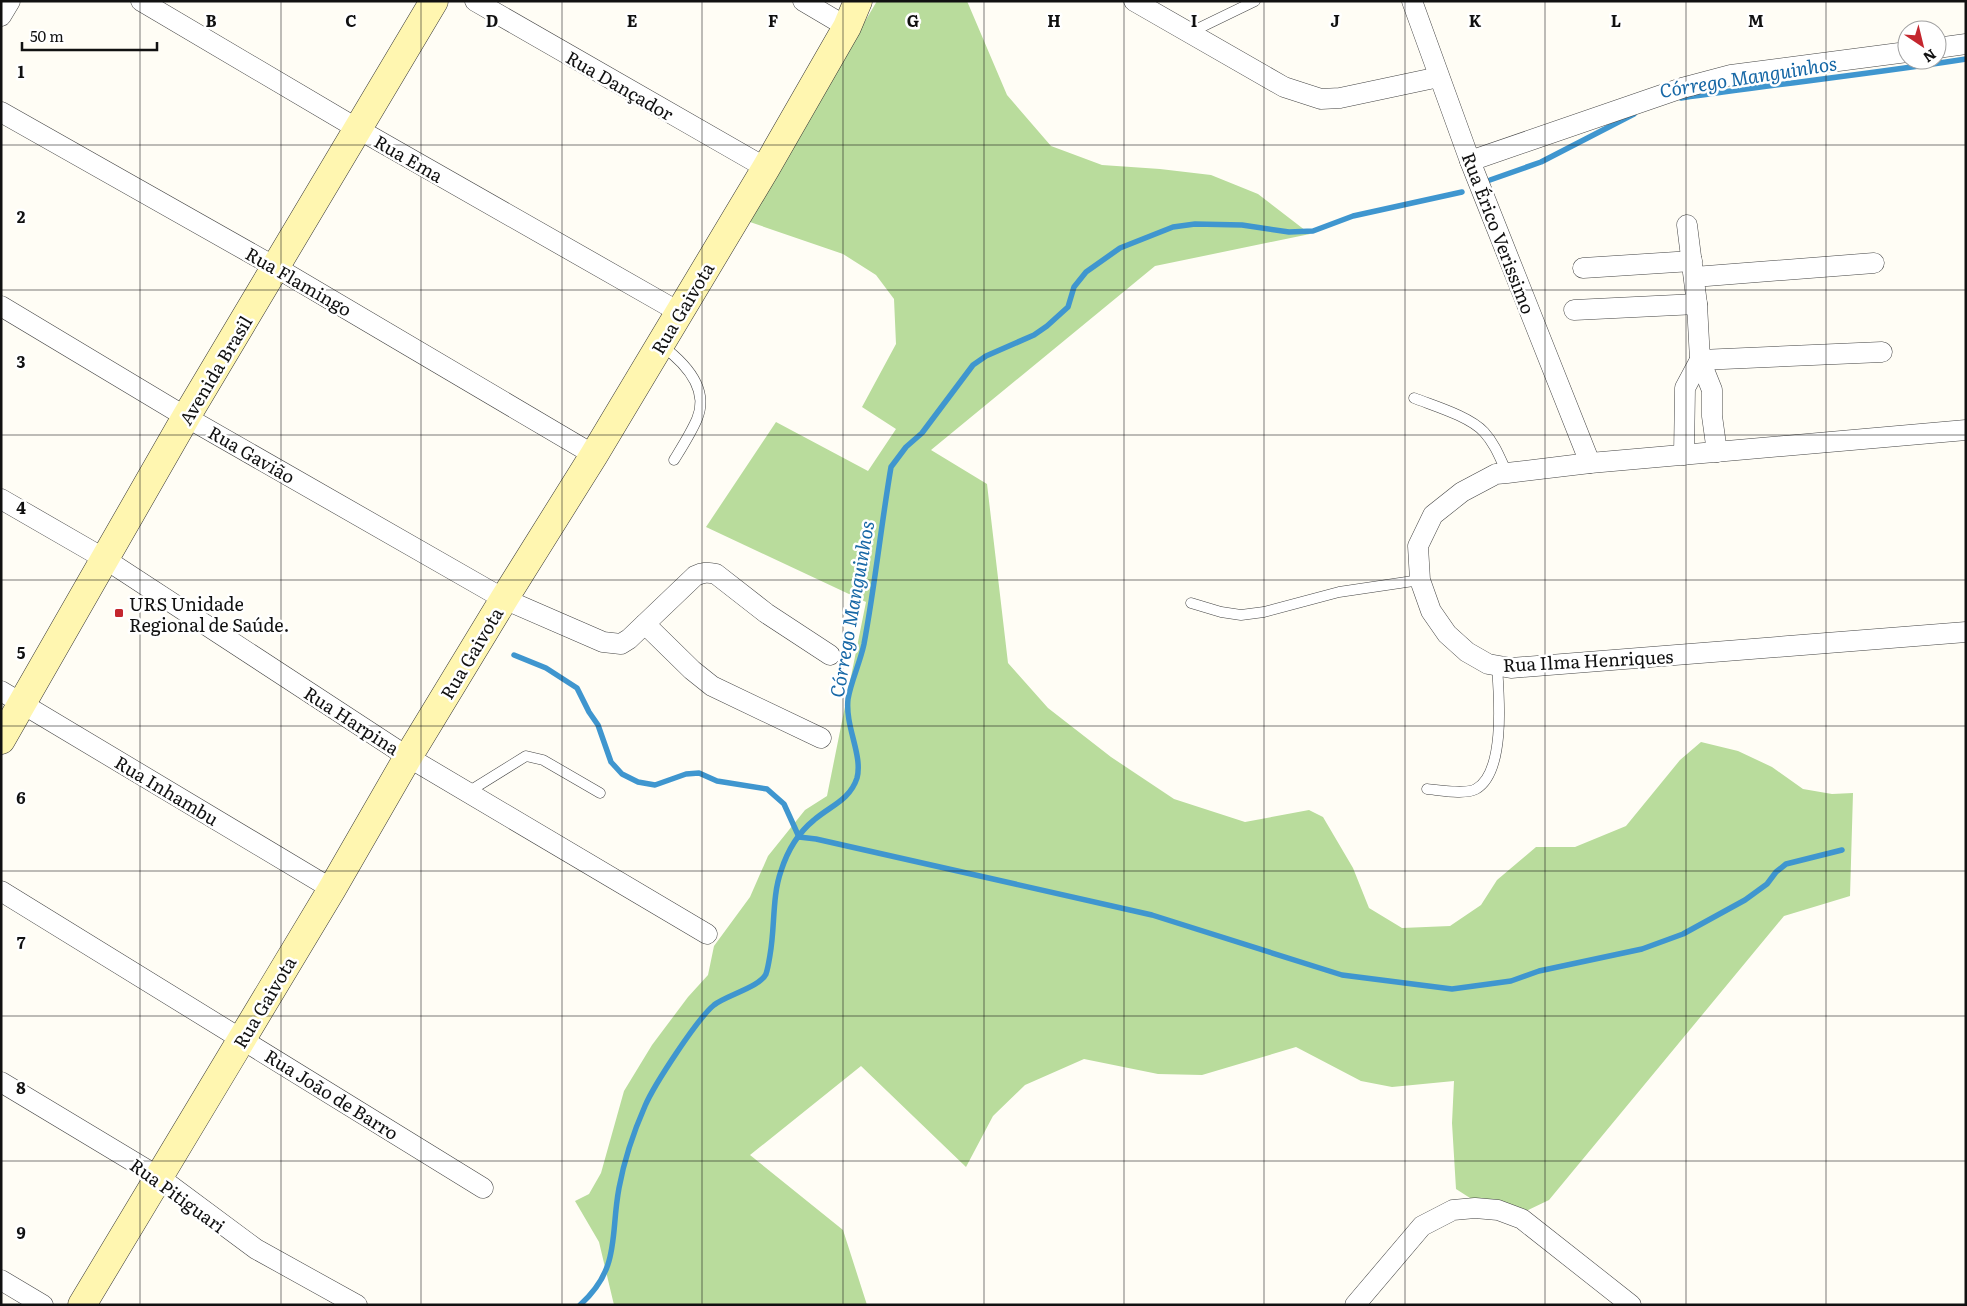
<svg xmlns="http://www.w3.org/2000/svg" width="1967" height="1306" font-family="Literata,serif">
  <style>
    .forest { fill: #b9dc9c }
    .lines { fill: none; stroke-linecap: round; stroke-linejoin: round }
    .stream { stroke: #3f96cf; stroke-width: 5.5 }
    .lane-casing { stroke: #444; stroke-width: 11 }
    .street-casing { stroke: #444; stroke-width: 21 }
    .secondary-casing { stroke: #333; stroke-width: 29 }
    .lane { stroke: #fff; stroke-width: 10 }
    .street { stroke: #fff; stroke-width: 20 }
    .secondary { stroke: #fff6b0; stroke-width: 28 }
    .grid { fill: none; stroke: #111; stroke-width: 1; stroke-opacity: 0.55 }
    .poi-dot { fill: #c4262e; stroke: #fff; stroke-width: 2 }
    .labels { text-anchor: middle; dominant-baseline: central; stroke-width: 5; stroke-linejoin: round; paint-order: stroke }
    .street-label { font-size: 18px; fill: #111; stroke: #fff }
    .poi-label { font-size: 18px; fill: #111; stroke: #fff; text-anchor: start }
    .water-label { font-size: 19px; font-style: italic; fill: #1768a6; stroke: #fff }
    .grid-label { font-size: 16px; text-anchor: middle; font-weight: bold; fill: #111; stroke: #fff; stroke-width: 5; stroke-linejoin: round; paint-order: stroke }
  </style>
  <rect width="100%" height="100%" fill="#fffdf5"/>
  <polygon class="forest" points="877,1 967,1 1007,95 1051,146 1102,165 1160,169 1211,175 1258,194 1310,234 1155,266 931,450 987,484 1008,663 1048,708 1111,757 1174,799 1245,822 1309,810 1323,817 1353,868 1369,908 1402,928 1450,926 1481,905 1497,880 1536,847 1575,847 1626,826 1680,760 1701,742 1738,751 1772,767 1803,789 1832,794 1853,793 1850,896 1784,916 1549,1200 1524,1212 1481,1205 1456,1189 1452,1123 1454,1081 1392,1087 1361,1081 1296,1047 1202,1075 1158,1074 1084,1059 1025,1085 993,1116 966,1167 861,1066 750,1155 843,1230 867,1305 614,1305 599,1242 575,1201 589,1194 601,1173 624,1091 652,1045 688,997 708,975 714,946 750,897 768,856 805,810 827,796 866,602 706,527 776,422 868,471 896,429 862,407 896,344 894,299 876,275 843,254 747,221"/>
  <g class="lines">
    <g class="stream">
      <path d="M1681,98c95,-14 190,-24 285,-39"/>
      <polyline points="1490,180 1541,162 1634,114"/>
      <polyline points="514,655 546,668 577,688 589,712 598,725 611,762 622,774 638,782 655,785 686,774 699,773 717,781 767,789 784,804 799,837"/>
      <polyline points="799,837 816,839 1152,915 1342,975 1452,989 1511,981 1539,971 1642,949 1683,934 1745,900 1767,884 1776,872 1786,864 1842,850"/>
      <path d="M580,1305c41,-37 30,-69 39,-117 5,-27 15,-57 26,-82 9,-21 52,-87 69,-101 13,-10 46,-18 52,-31 2,-6 3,-13 4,-19 5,-27 2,-59 11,-84 6,-19 17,-38 33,-51 16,-14 36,-20 43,-42 6,-23 -12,-51 -9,-79 3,-18 12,-36 16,-55 11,-59 17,-118 27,-177l15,-20 16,-14 51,-68 13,-9 48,-21 13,-9 21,-19 6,-20 12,-15 34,-24 53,-21 22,-3 47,1 47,7 24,-1 40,-15 109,-24"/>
    </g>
    <defs>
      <g id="lane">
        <polyline points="1189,33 1255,1"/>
        <path d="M661,345c23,17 49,43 36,74 -6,14 -15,28 -23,41"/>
        <path d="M1414,398c20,8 55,18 70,34 11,12 16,26 23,41"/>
        <polyline points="1191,603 1221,612 1241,615 1264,612 1339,592 1420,580"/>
        <path d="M1427,789c12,1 38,6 49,0 30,-17 23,-94 21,-123"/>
        <polyline points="468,792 526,756 543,760 600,793"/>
      </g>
      <g id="street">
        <polyline points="141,1 358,129 679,312"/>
        <polyline points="475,1 766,168"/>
        <polyline points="803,1 847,27"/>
        <polyline points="1134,1 1284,87 1321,99 1340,98 1439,77"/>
        <polyline points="1412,1 1470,161 1590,463"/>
        <polyline points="1,16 10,1"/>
        <polyline points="1937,48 1966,44"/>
        <polyline points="1,112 277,268 594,455"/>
        <polyline points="1470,161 1682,88 1731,75 1907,52"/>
        <polyline points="1687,225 1697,304 1700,360 1712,390 1712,416 1717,452"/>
        <polyline points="1583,268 1692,261"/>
        <polyline points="1694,277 1874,263"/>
        <path d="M1,306l185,111 318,182 99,43 18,2 8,-5 66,-63c8,-4 13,-4 21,-2l50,39 64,42"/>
        <polyline points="1574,310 1697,304"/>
        <polyline points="1700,360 1882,352"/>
        <polyline points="1966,430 1590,463 1507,473 1496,474 1462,492 1433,515 1418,546 1420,580 1431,611 1447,634 1467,652 1488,664 1511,668 1966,632"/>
        <polyline points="1684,455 1685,388 1700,360"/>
        <polyline points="1,499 105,559 408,757 707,934"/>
        <polyline points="645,624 692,670 712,686 821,738"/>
        <polyline points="1,691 332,889"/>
        <polyline points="1,891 483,1188"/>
        <polyline points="1,1082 159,1177 256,1249 357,1305"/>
        <polyline points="1,1280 43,1305"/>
        <polyline points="1355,1305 1422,1226 1453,1210 1475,1208 1498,1210 1522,1219 1631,1305"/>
      </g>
      <g id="secondary">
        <polyline points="1,740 186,417 434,1"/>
        <polyline points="82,1305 332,889 408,757 504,599 594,455 766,168 847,27 858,1"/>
      </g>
    </defs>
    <use href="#lane" class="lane-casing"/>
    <use href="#street" class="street-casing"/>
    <use href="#secondary" class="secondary-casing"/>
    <use href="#lane" class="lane"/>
    <use href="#street" class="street"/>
    <use href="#secondary" class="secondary"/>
  </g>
  <path class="grid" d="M140,1v1304M281,1v1304M421,1v1304M562,1v1304M702,1v1304M843,1v1304M984,1v1304M1124,1v1304M1264,1v1304M1405,1v1304M1545,1v1304M1686,1v1304M1826,1v1304M1,145h1965M1,290h1965M1,435h1965M1,580h1965M1,726h1965M1,871h1965M1,1016h1965M1,1161h1965"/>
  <rect class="poi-dot" x="114" y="608" width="10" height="10" rx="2.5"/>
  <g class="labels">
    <g class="street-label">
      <text transform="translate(620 85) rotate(30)">Rua Dançador</text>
      <text transform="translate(409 158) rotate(30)">Rua Ema</text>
      <text transform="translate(1499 233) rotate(69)">Rua Érico Verissimo</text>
      <text transform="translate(299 281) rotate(30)">Rua Flamingo</text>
      <text transform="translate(682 308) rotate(-59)">Rua Gaivota</text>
      <text transform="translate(215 370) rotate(-59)">Avenida Brasil</text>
      <text transform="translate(252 454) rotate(30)">Rua Gavião</text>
      <text transform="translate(471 653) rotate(-59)">Rua Gaivota</text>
      <text transform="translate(1588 660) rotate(-3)">Rua Ilma Henriques</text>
      <text transform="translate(352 720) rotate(33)">Rua Harpina</text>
      <text transform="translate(167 790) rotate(31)">Rua Inhambu</text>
      <text transform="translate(264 1002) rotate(-59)">Rua Gaivota</text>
      <text transform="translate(332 1094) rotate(32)">Rua João de Barro</text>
      <text transform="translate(178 1195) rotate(36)">Rua Pitiguari</text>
    </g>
    <g class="poi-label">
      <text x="129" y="603">URS Unidade<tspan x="129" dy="21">Regional de Saúde.</tspan></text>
    </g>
    <g class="water-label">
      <text transform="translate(1748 76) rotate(-9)">Córrego Manguinhos</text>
      <text transform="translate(851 609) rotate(-80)">Córrego Manguinhos</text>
    </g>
  </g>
  <g class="grid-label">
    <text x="211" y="27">B</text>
    <text x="351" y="27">C</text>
    <text x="492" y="27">D</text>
    <text x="632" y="27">E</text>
    <text x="773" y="27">F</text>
    <text x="913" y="27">G</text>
    <text x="1054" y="27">H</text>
    <text x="1194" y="27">I</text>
    <text x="1335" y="27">J</text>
    <text x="1475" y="27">K</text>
    <text x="1616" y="27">L</text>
    <text x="1756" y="27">M</text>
    <text x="21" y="78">1</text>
    <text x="21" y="223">2</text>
    <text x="21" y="368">3</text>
    <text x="21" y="514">4</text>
    <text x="21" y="659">5</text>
    <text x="21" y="804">6</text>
    <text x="21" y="949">7</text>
    <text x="21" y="1094">8</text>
    <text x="21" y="1239">9</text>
  </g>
  <rect width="1967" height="1306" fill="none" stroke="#111111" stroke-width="5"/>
  <g transform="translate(1922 45) rotate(145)"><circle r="24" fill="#ffffff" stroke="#a0a0a0"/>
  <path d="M0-4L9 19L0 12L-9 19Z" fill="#c4262e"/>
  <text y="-8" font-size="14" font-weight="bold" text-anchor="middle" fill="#111111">N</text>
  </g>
  <path d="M22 42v8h135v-8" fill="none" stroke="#111111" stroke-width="2.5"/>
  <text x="30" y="42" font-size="15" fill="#111111" stroke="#ffffff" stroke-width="4" paint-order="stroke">50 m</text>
</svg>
